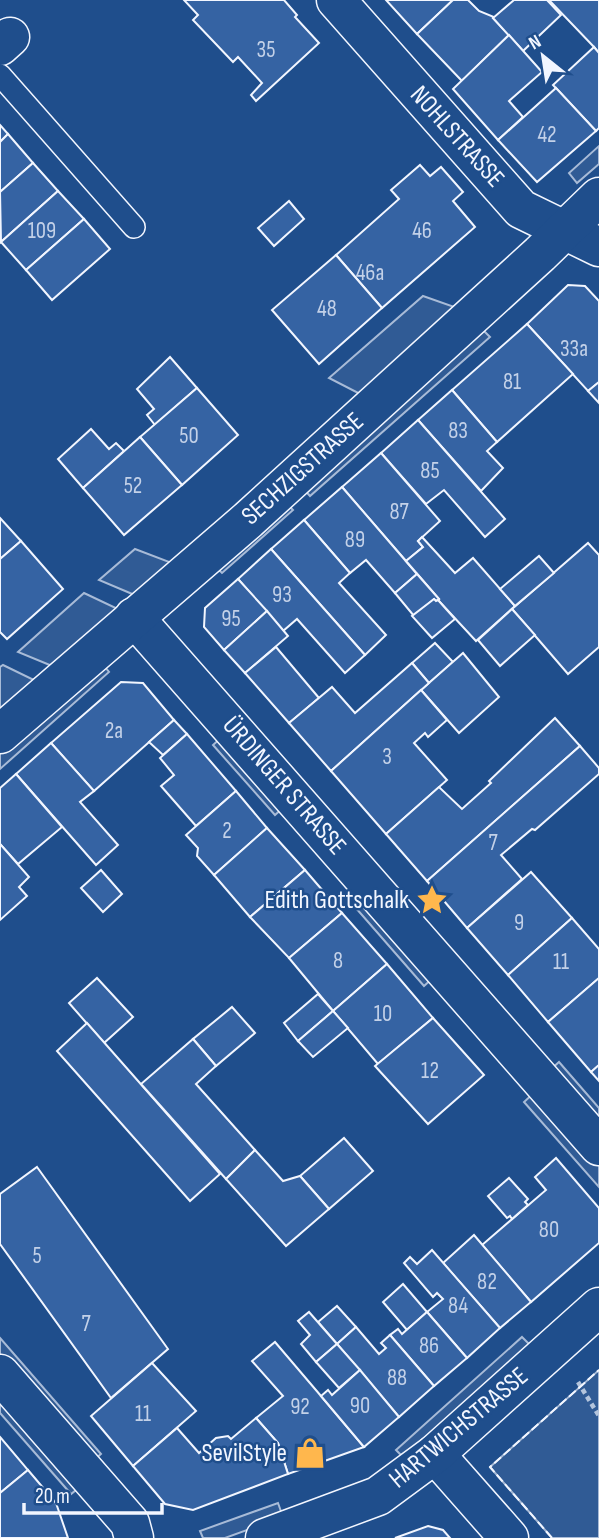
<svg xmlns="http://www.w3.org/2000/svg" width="599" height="1538" font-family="'Sofia Sans Condensed',sans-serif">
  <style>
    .built { fill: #305b95; stroke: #a8bbd7; stroke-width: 2 }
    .building { fill: #3563a3; stroke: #f2f6ff; stroke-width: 2 }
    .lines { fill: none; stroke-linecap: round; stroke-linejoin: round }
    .service-casing { stroke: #f2f6ff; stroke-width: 24 }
    .minor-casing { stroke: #f2f6ff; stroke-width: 41 }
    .tertiary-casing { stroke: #f2f6ff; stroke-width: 41 }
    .path { stroke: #b3c4dc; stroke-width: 4.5; stroke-dasharray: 5 3.5; stroke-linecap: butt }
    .service { stroke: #1f4e8c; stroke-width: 21 }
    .minor { stroke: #1f4e8c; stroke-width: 38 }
    .tertiary { stroke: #1f4e8c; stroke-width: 38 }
    .fence { stroke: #f2f6ff; stroke-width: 2; stroke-dasharray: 9 3.5; stroke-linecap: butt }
    .labels { text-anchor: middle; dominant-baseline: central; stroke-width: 5; stroke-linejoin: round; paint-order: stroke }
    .number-label { font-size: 23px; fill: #c3d1e8 }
    .street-label { font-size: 26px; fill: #f2f6ff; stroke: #1f4e8c }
    .poi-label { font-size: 26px; fill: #f2f6ff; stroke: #1f4e8c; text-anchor: end }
  </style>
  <rect width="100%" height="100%" fill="#1f4e8c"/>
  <g class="built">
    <polygon points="599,146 599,164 577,183 569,173"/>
    <polygon points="423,296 463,310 364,396 329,378"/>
    <polygon points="480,327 490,337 310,496 301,486"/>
    <polygon points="284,501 293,510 222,573 213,564"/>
    <polygon points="135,549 172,563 137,596 99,580"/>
    <polygon points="84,593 120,610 57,668 18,652"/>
    <polygon points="101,662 109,672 0,769 0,752"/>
    <polygon points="3,665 38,682 0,716 0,667"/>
    <polygon points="223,736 285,806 275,815 213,745"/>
    <polygon points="365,897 434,977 424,986 355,907"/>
    <polygon points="559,1062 599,1108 599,1126 550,1070"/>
    <polygon points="535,1092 599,1165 599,1187 524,1102"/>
    <polygon points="522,1337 530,1345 405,1459 396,1450"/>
    <polygon points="0,1338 101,1454 93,1461 0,1355"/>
    <polygon points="599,1370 599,1538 552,1538 490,1467"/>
    <polygon points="0,1393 81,1486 71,1494 0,1413"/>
    <polygon points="278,1503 283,1517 225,1538 203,1538 200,1531"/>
  </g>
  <g class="building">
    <polygon points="184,0 284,0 297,15 295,17 319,43 256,101 251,95 262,83 238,57 233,62 193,20 198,15"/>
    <polygon points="386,0 453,0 417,34"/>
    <polygon points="453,0 468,0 479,11 494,17 493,18 509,35 462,81 417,34"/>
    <polygon points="514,0 547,0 561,15 523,51 493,18"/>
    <polygon points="549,0 599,0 599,53 594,47"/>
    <polygon points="509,35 542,72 509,101 523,117 498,140 453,89"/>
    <polygon points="594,47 599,53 599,128 596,131 553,85"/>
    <polygon points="556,88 596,131 537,182 498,140"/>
    <polygon points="0,125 8,134 0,142"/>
    <polygon points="8,134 33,163 0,192 0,142"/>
    <polygon points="33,163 58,191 1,242 0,192"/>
    <polygon points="420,165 430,176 441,167 463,192 453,201 475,227 382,308 336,255 399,199 391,190"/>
    <polygon points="58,191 84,219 26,270 1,242"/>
    <polygon points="289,201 304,219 274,246 258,228"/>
    <polygon points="84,219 110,249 52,300 26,270"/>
    <polygon points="336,255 382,308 319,364 272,310"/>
    <polygon points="568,285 585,286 599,301 599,382 588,391 527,324"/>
    <polygon points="527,324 573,374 497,442 452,390"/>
    <polygon points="170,357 197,388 155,425 147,415 154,409 137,389"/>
    <polygon points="599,382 599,403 588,391"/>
    <polygon points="197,388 238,435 182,485 140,437"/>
    <polygon points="452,390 497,442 487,451 503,468 481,491 418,420"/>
    <polygon points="418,420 505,519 485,537 444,490 426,504 381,453"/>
    <polygon points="91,429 109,449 116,443 124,451 83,488 58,459"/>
    <polygon points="140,437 182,485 124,535 83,488"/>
    <polygon points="381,453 440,521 418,541 423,547 406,561 342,487"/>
    <polygon points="342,487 417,574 395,593 366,560 350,573 304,520"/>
    <polygon points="0,518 21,541 0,559"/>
    <polygon points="304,520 350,573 339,583 386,635 365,655 271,549"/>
    <polygon points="422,537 455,573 473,558 515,606 476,641 438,600 439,599 406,561 423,547 418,541"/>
    <polygon points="21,541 63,589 7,639 0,632 0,559"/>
    <polygon points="588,543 599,555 599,647 568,674 512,609"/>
    <polygon points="271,549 365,655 345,673 297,619 283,631 238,579"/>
    <polygon points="539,556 554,573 515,606 500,589"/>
    <polygon points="417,574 439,599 436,601 434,599 414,616 395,593"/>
    <polygon points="238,579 267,611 224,650 204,627 205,608"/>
    <polygon points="434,599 436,601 438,600 455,619 432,638 412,616"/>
    <polygon points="512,609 535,635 500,666 478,640"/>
    <polygon points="267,611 288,636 245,673 224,650"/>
    <polygon points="435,643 453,662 429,683 412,663"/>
    <polygon points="276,647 319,698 289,723 245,673"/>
    <polygon points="463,653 499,697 459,733 421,690"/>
    <polygon points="412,663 429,683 331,771 289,723 332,687 355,713"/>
    <polygon points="121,682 143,683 174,720 94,791 51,743"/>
    <polygon points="421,690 447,720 428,737 425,733 414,743 447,780 386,834 331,771"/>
    <polygon points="555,718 580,746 427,881 386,834 439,787 462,809 491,783 489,781"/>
    <polygon points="174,720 187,734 163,755 149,742"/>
    <polygon points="187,734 236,791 196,826 161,786 174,775 160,758"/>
    <polygon points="51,743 94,791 80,802 118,845 96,865 16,774"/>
    <polygon points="580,746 599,768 599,774 535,830 532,829 501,855 522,879 467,928 427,881"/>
    <polygon points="16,774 62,827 18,864 0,844 0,788"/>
    <polygon points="236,791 267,828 214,875 197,856 198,848 186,835"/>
    <polygon points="267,828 305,870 250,917 214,875"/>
    <polygon points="0,844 29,877 19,887 27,896 0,920"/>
    <polygon points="101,870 122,894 103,912 81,888"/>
    <polygon points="305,870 342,913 289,958 250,917"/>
    <polygon points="531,872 572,918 508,975 467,928"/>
    <polygon points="342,913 387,964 333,1011 289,958"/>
    <polygon points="572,918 599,949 599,978 548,1022 508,975"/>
    <polygon points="387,964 433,1018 378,1064 333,1011"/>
    <polygon points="97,978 133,1017 104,1043 69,1003"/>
    <polygon points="599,978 599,1065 591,1072 548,1022"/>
    <polygon points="318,994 333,1011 298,1041 284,1023"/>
    <polygon points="232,1007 255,1033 216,1066 193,1039"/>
    <polygon points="333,1011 348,1028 313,1057 298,1041"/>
    <polygon points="433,1018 484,1075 428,1124 375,1066"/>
    <polygon points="87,1023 220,1174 190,1201 57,1051"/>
    <polygon points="193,1039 216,1066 196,1084 255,1150 226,1179 141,1084"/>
    <polygon points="599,1065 599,1081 591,1072"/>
    <polygon points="344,1138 373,1171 329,1209 300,1176"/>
    <polygon points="255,1150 283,1181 300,1176 329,1209 286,1246 226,1179"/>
    <polygon points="556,1158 599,1208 599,1243 531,1302 482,1245 546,1190 535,1177"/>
    <polygon points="37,1167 168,1349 111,1398 0,1244 0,1194"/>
    <polygon points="509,1178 528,1199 525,1202 528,1205 512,1219 510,1216 507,1218 488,1196"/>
    <polygon points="474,1235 531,1302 500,1328 443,1263"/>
    <polygon points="432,1250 500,1328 467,1358 427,1312 443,1299 437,1293 433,1297 404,1263 410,1257 417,1264"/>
    <polygon points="403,1284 427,1312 407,1330 383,1302"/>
    <polygon points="337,1306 356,1327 337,1344 318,1322"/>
    <polygon points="309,1312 337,1344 316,1362 301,1344 310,1335 298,1321"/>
    <polygon points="427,1312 467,1358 434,1386 390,1335 398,1329 402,1334"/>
    <polygon points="356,1327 379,1354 386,1348 381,1343 390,1335 434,1386 399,1417 337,1344"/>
    <polygon points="275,1342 321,1396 364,1447 288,1474 278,1443 256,1418 283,1396 252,1361"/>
    <polygon points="337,1344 360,1370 339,1388 316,1362"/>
    <polygon points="152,1363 196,1411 133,1466 91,1416"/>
    <polygon points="360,1370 399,1417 364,1447 321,1396 328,1390 332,1395"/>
    <polygon points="256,1418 278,1443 288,1474 193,1510 165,1504 133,1466 177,1428 199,1453 216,1438 228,1436 231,1439"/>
    <polygon points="0,1437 28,1470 0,1493"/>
    <polygon points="28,1470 56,1503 68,1538 0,1538 0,1493"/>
    <polygon points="428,1526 443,1530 450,1538 395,1538"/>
  </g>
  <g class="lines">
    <defs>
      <polyline id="service" points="0,75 134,227"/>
      <g id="minor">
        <polyline points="336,0 521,209 599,247"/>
        <polyline points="0,46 10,37"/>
        <polyline points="134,617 599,1146"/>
        <polyline points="0,1374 130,1523 134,1538"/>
        <polyline points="435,1454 509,1538"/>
      </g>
      <g id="tertiary">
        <polyline points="0,734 248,520 540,254 599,197"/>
        <polyline points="265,1538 378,1496 435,1454 599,1307"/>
      </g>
    </defs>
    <use href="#service" class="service-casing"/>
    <use href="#minor" class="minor-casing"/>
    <use href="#tertiary" class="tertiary-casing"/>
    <polyline class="path" points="578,1382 599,1416"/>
    <use href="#service" class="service"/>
    <use href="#minor" class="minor"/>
    <use href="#tertiary" class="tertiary"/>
    <polyline class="fence" points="552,1538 490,1467 599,1370"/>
  </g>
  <defs>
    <symbol id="sight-bare" viewBox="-9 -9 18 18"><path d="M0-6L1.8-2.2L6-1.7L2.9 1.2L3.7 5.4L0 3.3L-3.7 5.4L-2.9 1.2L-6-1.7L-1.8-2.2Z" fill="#ffb74d" stroke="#1f4e8c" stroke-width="2.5" paint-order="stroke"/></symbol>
    <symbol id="shop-bare" viewBox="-9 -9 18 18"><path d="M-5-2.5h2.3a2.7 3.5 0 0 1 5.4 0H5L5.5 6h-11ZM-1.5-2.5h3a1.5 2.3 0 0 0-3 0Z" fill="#ffb74d" stroke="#1f4e8c" stroke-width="2.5" paint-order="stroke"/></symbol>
  </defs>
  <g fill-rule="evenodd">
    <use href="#sight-bare" x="410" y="878" width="44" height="44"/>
    <use href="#shop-bare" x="288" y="1431" width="44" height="44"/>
  </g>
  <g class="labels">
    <g class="number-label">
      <text x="266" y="50">35</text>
      <text x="547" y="135">42</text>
      <text x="42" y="231">109</text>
      <text x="422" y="231">46</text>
      <text x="370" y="273">46a</text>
      <text x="327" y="309">48</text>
      <text x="574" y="349">33a</text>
      <text x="512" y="382">81</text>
      <text x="458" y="431">83</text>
      <text x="189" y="436">50</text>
      <text x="430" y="471">85</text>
      <text x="133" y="486">52</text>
      <text x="399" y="512">87</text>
      <text x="355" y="540">89</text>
      <text x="282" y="595">93</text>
      <text x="231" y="619">95</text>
      <text x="114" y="731">2a</text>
      <text x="387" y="757">3</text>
      <text x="227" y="831">2</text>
      <text x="493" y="843">7</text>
      <text x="519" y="923">9</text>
      <text x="338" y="961">8</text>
      <text x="561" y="962">11</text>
      <text x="383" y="1014">10</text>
      <text x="430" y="1071">12</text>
      <text x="549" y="1230">80</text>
      <text x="37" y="1256">5</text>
      <text x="487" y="1282">82</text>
      <text x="458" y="1306">84</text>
      <text x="86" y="1324">7</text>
      <text x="429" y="1346">86</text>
      <text x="397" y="1378">88</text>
      <text x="360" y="1406">90</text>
      <text x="300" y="1407">92</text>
      <text x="143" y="1414">11</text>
    </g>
    <g class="street-label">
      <text transform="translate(457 137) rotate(48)">NOHLSTRASSE</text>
      <text transform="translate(303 469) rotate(-42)">SECHZIGSTRASSE</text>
      <text transform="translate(284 786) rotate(49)">ÜRDINGER STRASSE</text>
      <text transform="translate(459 1428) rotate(-40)">HARTWICHSTRASSE</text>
    </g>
    <g class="poi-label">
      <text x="409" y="900">Edith Gottschalk</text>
      <text x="287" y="1453">SevilStyle</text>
    </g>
  </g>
  <g transform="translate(543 56) rotate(330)" stroke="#1f4e8c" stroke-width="5" paint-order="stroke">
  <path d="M0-5L12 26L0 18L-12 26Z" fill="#f2f6ff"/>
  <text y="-10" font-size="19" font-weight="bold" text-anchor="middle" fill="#f2f6ff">N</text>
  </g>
  <path d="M24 1503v10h138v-10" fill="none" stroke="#f2f6ff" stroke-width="3.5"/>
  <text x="35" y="1503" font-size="21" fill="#f2f6ff" stroke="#1f4e8c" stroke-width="5" paint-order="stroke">20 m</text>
</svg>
